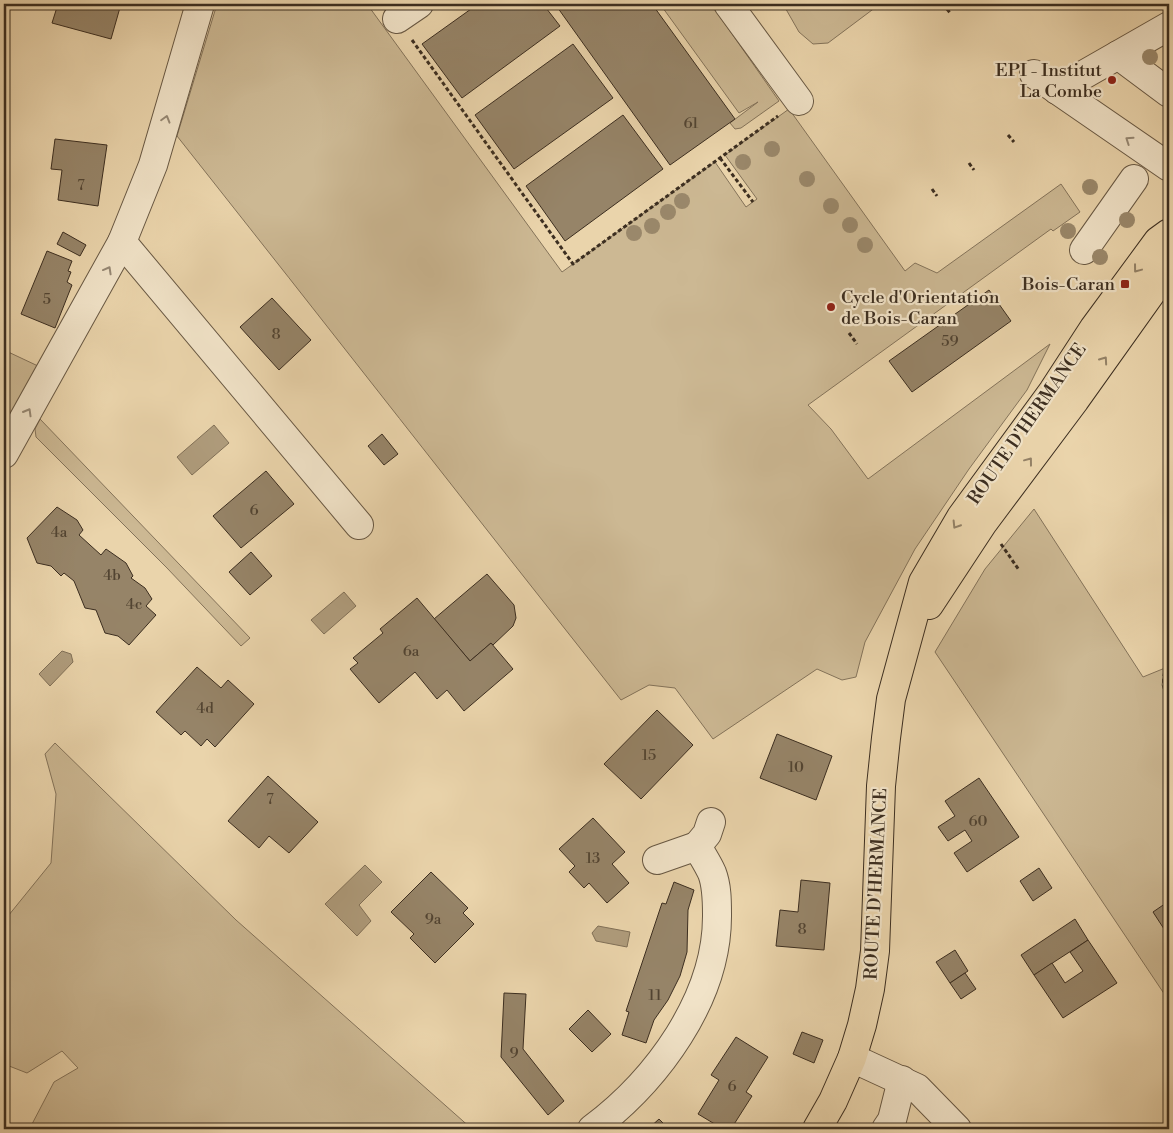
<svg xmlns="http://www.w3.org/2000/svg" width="1173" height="1133" font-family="'Libre Bodoni',serif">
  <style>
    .green { fill: #ccb893; stroke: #84735a }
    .water { fill: #af9c7c; stroke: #817057 }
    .building { fill: #968468; stroke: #3c2e20 }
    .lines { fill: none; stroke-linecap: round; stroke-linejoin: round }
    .minor-casing { stroke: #685843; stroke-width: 30 }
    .major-casing { stroke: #3c2e20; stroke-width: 30 }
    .path { stroke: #3c2e20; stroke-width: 3; stroke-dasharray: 4 2.5; stroke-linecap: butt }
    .minor { stroke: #f1e3c8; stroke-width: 28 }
    .major { stroke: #ead4ab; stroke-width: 28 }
    .tree { fill: #9a886b }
    .oneway { stroke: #968874 }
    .oneway2 { stroke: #938166 }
    .poi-dot { fill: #8f2418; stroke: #f1e3c8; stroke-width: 2 }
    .labels { text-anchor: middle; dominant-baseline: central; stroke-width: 4.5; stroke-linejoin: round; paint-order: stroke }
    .number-label { font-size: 15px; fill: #524432 }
    .poi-label { font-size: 18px; fill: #3c2e20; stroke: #f1e3c8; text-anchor: end }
    .street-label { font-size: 18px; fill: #3c2e20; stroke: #f1e3c8 }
  </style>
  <rect width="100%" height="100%" fill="#ead4ab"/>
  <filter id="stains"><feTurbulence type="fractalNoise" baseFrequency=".004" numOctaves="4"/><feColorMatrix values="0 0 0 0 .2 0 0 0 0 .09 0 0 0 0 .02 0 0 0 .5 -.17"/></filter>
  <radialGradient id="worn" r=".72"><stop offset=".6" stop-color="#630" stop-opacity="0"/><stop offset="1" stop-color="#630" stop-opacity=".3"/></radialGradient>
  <g class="green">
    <path d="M217,4h150l195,268 153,-110 31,45 11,-8 -32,-44 64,-46 116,162 10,-8 22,10 124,-89 19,28 -27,19 -2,-2 -243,176 23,24 37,50 182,-135 -23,46 -58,79 -54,80 -50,93 -9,35 -14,3 -25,-11 -104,70 -38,-51 -26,-3 -28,15c-148,-187 -295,-376 -444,-564z"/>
    <polygon points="660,4 711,4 779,101 741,128 735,129 730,123 758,102 739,113"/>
    <polygon points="783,4 880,4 828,43 813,44 799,32"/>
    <polygon points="4,350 38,366 4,425"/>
    <polygon points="40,419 250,638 241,646 167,568 36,437 35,429"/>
    <polygon points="1034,509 1143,677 1165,668 1162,685 1169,705 1169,1001 935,652 985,569"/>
    <polygon points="55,743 236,920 472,1129 36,1129 31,1126 54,1082 78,1068 62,1051 27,1073 4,1064 4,921 51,863 56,794 45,754"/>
  </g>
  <g class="water">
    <polygon points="214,425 229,443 192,475 177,457"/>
    <polygon points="344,592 356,606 324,634 311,620"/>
    <polygon points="62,651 71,654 73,662 50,686 39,674"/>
    <polygon points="365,865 382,882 359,905 371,921 357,936 325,904"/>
    <polygon points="598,926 630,932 627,947 596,941 592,933"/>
  </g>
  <g class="building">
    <polygon points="58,4 121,4 111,39 52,23"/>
    <polygon points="478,4 543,4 560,26 462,98 422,44"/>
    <polygon points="555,4 652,4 735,119 670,165"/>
    <polygon points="573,44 613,98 514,169 475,115"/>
    <polygon points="623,115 663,169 565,241 526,186"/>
    <polygon points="55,139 107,145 98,206 58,200 62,170 51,169"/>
    <polygon points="63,232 86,245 80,256 57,244"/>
    <polygon points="47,251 72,261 68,271 71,272 67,282 72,285 55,328 21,314"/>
    <polygon points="989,290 1011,321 912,392 889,361"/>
    <polygon points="272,298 311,340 279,370 240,327"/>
    <polygon points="382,434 398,454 384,465 368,446"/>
    <polygon points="266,471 294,504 241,548 213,516"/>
    <polygon points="57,507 77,520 83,530 79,535 101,555 106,549 126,563 133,576 131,578 145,588 152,599 146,606 156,615 129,645 118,636 105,633 96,610 85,608 74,581 64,573 61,576 51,566 37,563 27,538"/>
    <polygon points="251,552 272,576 250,595 229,572"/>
    <polygon points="487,574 514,605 516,618 513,626 493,645 491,643 470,661 434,619"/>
    <polygon points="417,598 470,661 491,643 513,669 464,711 447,690 437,699 415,672 379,703 350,669 358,663 353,658 383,633 380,629"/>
    <polygon points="197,667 221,688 228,680 254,704 215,747 207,739 201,746 185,731 181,735 156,712"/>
    <polygon points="657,710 693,745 641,799 604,764"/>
    <polygon points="777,734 832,756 816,800 760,778"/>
    <polygon points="268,776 318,822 289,853 269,836 259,848 228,821"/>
    <polygon points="979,778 1019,837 967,872 954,853 972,841 965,830 948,841 938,827 955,816 945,801"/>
    <polygon points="593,818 625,852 612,864 629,883 607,903 589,883 584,888 569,872 575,866 559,849"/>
    <polygon points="1039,868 1052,888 1033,901 1020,881"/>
    <polygon points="431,872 468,908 463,913 474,924 435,963 410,938 414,934 391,912"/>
    <polygon points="801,880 830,883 824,950 776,946 780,910 798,912"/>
    <polygon points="674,882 694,890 688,910 687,952 680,976 668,1000 654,1020 646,1043 622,1035 629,1012 626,1011 662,903 666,904"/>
    <polygon points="1169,901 1169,931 1166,932 1153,912"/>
    <polygon points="1075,919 1088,940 1034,975 1021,955"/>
    <polygon points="1088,940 1117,983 1063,1018 1034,975 1052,963 1065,983 1083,971 1070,952"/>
    <polygon points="955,950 968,971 950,983 936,962"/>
    <polygon points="965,973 976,989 961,999 950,983"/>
    <polygon points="504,993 526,994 523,1049 564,1101 548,1115 501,1057"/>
    <polygon points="588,1010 611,1034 592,1052 569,1029"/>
    <polygon points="802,1032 823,1040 814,1063 793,1054"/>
    <polygon points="736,1037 768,1057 746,1092 752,1096 731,1129 723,1129 698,1114 719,1080 711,1075"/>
    <polygon points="659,1119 669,1129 648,1129"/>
  </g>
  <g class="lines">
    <defs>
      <g id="minor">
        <polyline points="728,4 799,101"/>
        <polyline points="397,19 419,4"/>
        <polyline points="1118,55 1169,93"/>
        <polyline points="1034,74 1169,167"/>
        <polyline points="1057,90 1169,26"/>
        <polyline points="122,242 359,525"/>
        <polyline points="1084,250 1134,179"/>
        <polyline points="4,454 122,242 153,165 200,4"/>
        <polyline points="697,846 707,834 711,822"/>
        <polyline points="852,1058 917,1088 957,1129"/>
        <path d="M592,1129c64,-48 126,-130 125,-215 0,-13 0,-28 -5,-41 -4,-9 -10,-18 -15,-27l-40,14"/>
        <polyline points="886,1129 892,1120 902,1080"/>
      </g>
      <g id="major">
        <polyline points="929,605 983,523 1075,400 1169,268"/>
        <polyline points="817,1129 833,1101 852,1058 862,1025 870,989 875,951 881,786 886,738 891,699 923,582 961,517 1053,391 1094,328 1158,241 1169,233"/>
      </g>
    </defs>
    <use href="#minor" class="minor-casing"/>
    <use href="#major" class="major-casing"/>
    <g class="path">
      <polyline points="943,4 951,14"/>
      <polyline points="412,40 573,264 778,116"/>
      <polyline points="1008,135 1014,142"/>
      <polyline points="720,158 753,202"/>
      <polyline points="969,163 974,170"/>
      <polyline points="932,189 937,196"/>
      <polyline points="849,333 857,344"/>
      <polyline points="1001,544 1019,570"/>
      <path d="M1169,660c-8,16 -6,29 0,45"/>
    </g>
    <use href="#minor" class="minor"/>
    <use href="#major" class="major"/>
  </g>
  <g class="tree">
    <circle cx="1150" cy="57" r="8"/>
    <circle cx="772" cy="149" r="8"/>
    <circle cx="743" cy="162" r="8"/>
    <circle cx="807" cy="179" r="8"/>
    <circle cx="1090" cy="187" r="8"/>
    <circle cx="682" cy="201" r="8"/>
    <circle cx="831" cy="206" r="8"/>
    <circle cx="668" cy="212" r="8"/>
    <circle cx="1127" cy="220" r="8"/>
    <circle cx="850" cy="225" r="8"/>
    <circle cx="652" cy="226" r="8"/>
    <circle cx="1068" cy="231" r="8"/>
    <circle cx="634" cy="233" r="8"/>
    <circle cx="865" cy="245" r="8"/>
    <circle cx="1100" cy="257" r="8"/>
  </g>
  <defs><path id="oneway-chevron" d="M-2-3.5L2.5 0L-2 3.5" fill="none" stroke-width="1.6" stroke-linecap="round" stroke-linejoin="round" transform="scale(1.25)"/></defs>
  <g class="oneway">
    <use href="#oneway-chevron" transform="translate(166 119) rotate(-74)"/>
    <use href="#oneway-chevron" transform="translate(1129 140) rotate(-146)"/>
    <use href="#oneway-chevron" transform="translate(108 270) rotate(-61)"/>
    <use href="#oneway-chevron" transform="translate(28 412) rotate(-60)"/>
  </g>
  <g class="oneway2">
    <use href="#oneway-chevron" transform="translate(1137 269) rotate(127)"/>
    <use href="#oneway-chevron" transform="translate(1104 360) rotate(-55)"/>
    <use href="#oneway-chevron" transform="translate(1029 461) rotate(-53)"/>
    <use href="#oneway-chevron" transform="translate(956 525) rotate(122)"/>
  </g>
  <g class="poi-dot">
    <circle cx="1112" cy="80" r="5"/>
    <rect x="1120" y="279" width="10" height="10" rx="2.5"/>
    <circle cx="831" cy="307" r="5"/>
  </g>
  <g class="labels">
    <g class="number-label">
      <text x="691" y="123">61</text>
      <text x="81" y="185">7</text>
      <text x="47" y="299">5</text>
      <text x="276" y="334">8</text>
      <text x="950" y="341">59</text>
      <text x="254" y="510">6</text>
      <text x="59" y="532">4a</text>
      <text x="112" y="575">4b</text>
      <text x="134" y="604">4c</text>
      <text x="411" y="651">6a</text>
      <text x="205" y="708">4d</text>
      <text x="649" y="755">15</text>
      <text x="796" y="767">10</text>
      <text x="270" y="799">7</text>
      <text x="978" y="821">60</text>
      <text x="593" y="858">13</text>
      <text x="433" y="919">9a</text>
      <text x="802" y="929">8</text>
      <text x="655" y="995">11</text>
      <text x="514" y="1053">9</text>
      <text x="732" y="1086">6</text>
    </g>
    <g class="poi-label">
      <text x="1102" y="70">EPI - Institut<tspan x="1102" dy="21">La Combe</tspan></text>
      <text x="1115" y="284">Bois-Caran</text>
      <text x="841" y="297" text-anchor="start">Cycle d'Orientation<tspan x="841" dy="21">de Bois-Caran</tspan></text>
    </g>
    <g class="street-label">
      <text transform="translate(1027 424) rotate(-55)">ROUTE D'HERMANCE</text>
      <text transform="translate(876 884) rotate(-87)">ROUTE D'HERMANCE</text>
    </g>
  </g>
  <rect width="1173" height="1133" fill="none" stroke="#ead4ab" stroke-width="20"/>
  <rect x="5" y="5" width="1163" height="1123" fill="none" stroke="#3c2e20" stroke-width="2.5"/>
  <rect x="10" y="10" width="1153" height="1113" fill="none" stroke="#3c2e20"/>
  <rect width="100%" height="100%" filter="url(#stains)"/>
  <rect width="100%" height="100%" fill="url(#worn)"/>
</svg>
